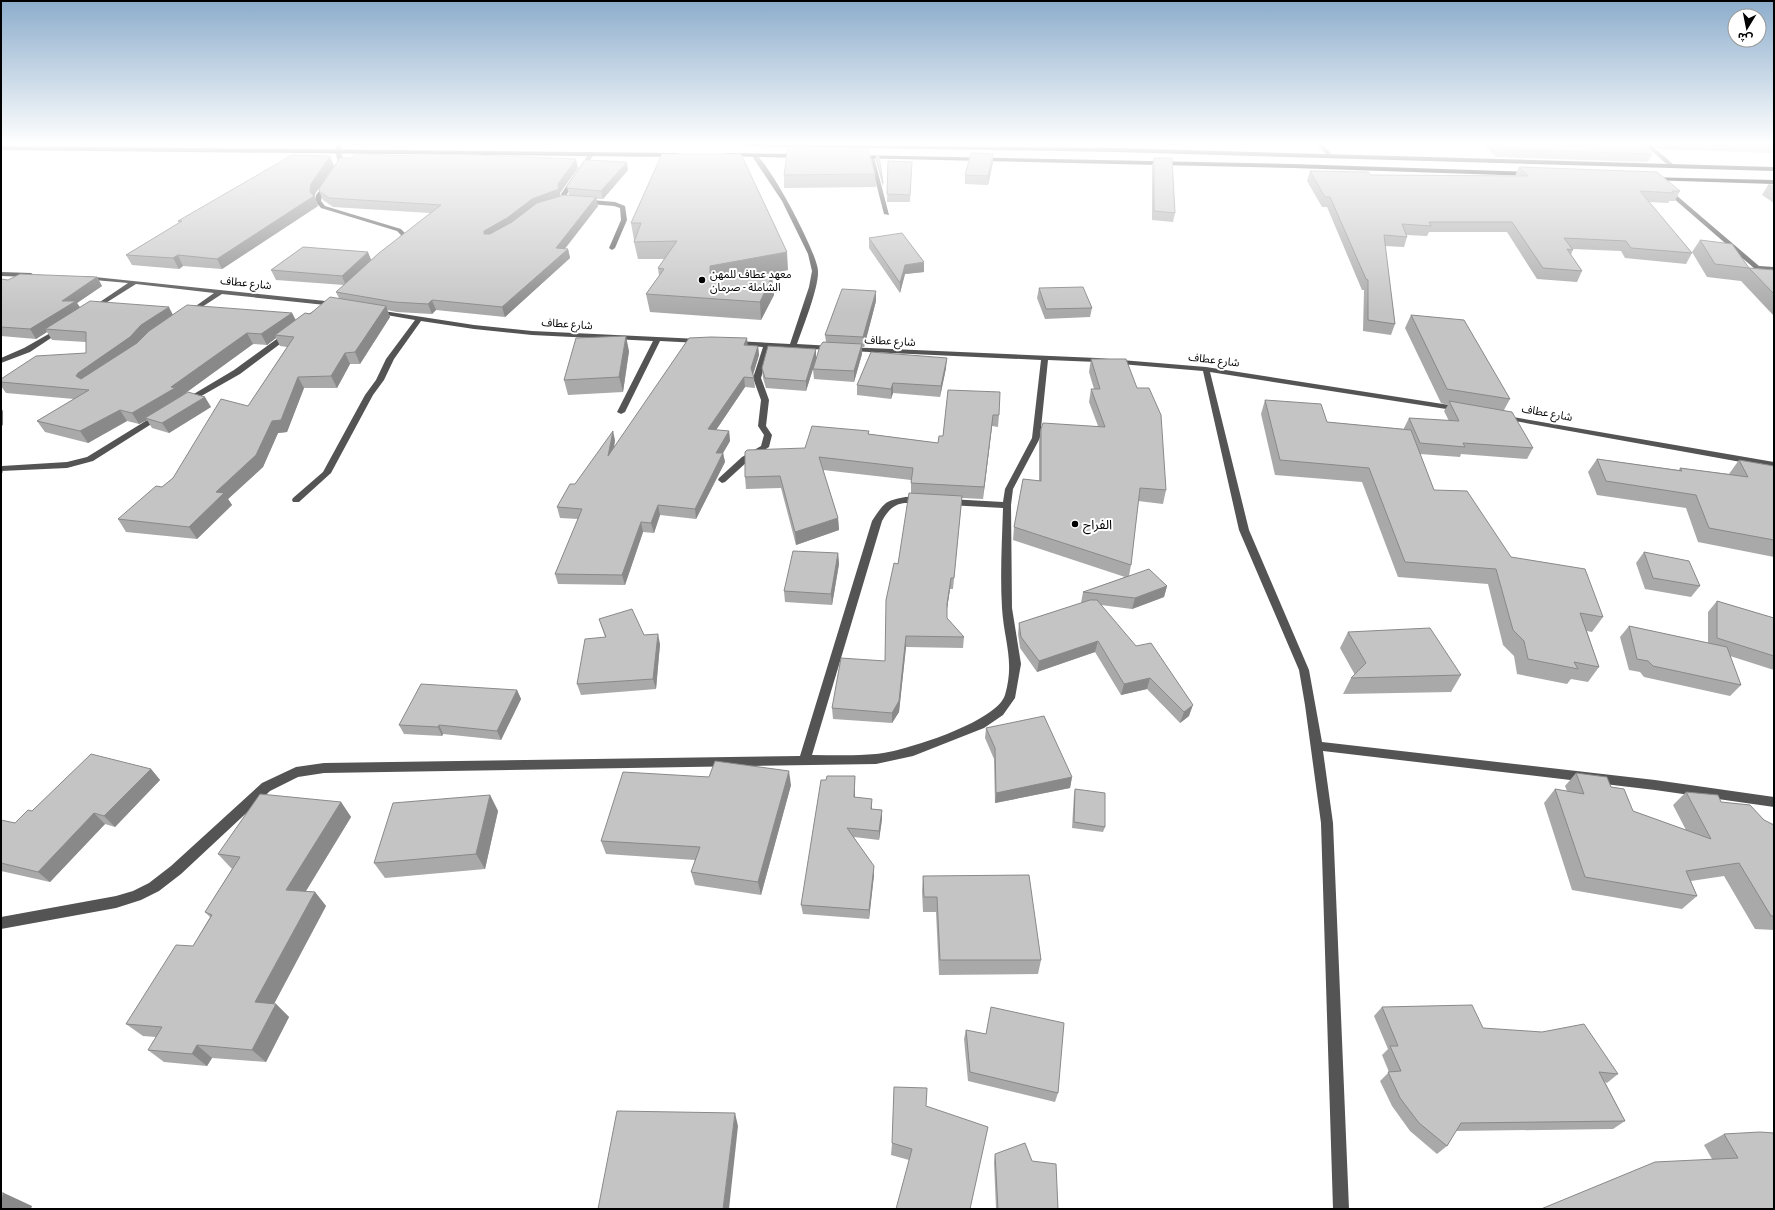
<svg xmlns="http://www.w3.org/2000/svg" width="1775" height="1210" font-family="'Roboto Condensed','Noto Sans Arabic',sans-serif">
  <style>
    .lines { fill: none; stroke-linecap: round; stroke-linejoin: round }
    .minor { fill: #545454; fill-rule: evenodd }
    .highway { fill: #000; fill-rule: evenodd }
    .wall { fill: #a9a9a9 }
    .shaded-wall { fill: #898989 }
    .building { fill: #c4c4c4; stroke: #898989 }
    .poi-dot { fill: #000; stroke: #fff; stroke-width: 1.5 }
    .labels { text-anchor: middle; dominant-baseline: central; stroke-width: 4; stroke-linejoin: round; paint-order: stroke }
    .far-poi-label { font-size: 11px; fill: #000; stroke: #fff; text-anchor: start }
    .far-street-label { font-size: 11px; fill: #000; stroke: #fff }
    .poi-label { font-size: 13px; fill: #000; stroke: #fff; text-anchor: start }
  </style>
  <rect width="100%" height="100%" fill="#fff"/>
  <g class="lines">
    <g class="minor">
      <polygon points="336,144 342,144 341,151 344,162 336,172 333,170 338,162 335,151"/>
      <polygon points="1317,144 1323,144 1332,155 1332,157 1328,157"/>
      <polygon points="1644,144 1650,144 1674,165 1674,167 1670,167"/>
      <polygon points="590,152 595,153 567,194 568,198 615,202 625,206 627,220 615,248 612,250 609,248 621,220 620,208 614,206 566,202 563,200 561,194"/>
      <path d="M755,154c14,8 63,100 63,117 1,16 -15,56 -21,73l36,2 4,2 -4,2 -63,-3 -9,31 8,22 -3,26 6,9 -3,12 -21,14 -23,21 -3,1 -4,-3 1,-2 23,-21 19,-11 3,-11 -6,-9 3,-26 -8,-22 10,-31 -28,-2 -4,-2 4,-2 55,3 19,-57 3,-16 -4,-17 -26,-53 -30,-45z"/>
      <polygon points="869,156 874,157 889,215 884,214"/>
      <polygon points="326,183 331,184 322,195 321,201 325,206 401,229 407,235 399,245 395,245 394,244 401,235 397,231 321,208 315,201 316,195"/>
      <polygon points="1665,189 1669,189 1759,266 1774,267 1774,271 1755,269 1665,191"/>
      <polygon points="1,272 31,273 34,275 31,277 1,276"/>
      <polygon points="85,276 335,302 338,304 335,306 222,294 188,316 186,315 186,313 214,293 136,284 93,311 90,309 91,308 128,283 83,279 83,277"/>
      <polygon points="377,310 474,325 532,331 699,339 703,341 699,343 660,341 625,412 621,414 617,412 653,341 532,335 474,329 421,321 394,359 384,380 373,395 331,473 299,502 293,502 292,500 293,498 323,472 365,395 376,380 386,359 415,320 375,313 375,311"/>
      <polygon points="61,327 63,328 63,330 30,352 1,363 1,358 24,348"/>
      <polygon points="285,333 292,335 240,374 189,403 183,403 182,401 234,370"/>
      <path d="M846,347l251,11 109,9 256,40 1,2 -4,2 -249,-39 39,158 60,140 13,72 333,38 119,17v10l-119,-17 -332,-39 10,72 16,386h-16l-12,-386 -16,-118 -6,-35 -60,-140 -36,-159 -106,-9 -49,-2 -8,78 -27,51 -2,16 1,103 9,56 -6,34 -12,17 -19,13 -71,28 -37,8 -552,9 -26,4 -28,14 -89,83 -22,17 -18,9 -25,8 -115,21v-12l115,-21 17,-5 16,-8 22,-17 91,-83 34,-16 28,-4 476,-7 72,-235c4,-6 8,-13 14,-18 8,-5 33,-10 39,-3 -10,10 -27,-9 -43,21l-70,234c21,0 43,1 64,-1 26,-2 121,-32 129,-59 10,-34 -1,-54 -3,-87 -2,-33 0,-67 1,-100l-54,-3 -4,-3 4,-3 54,3 2,-13 27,-51 9,-78 -192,-9h-3z"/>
      <polygon points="157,414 163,414 164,416 93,461 67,468 1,471 2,466 67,462 87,457"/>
      <polygon points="1501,415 1774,462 1774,468 1504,419 1501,419"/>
    </g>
    <g class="highway">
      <polygon points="745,144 1117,148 1774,167 1774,171 1117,152 748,146"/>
      <polygon points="1,146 678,153 681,155 678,157 1,150"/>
      <polygon points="726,153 802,154 805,156 802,158 724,156 724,154"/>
      <polygon points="854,155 1293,164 1532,172 1535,174 1532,176 1293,168 852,158 851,157"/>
      <polygon points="1646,177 1774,180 1774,184 1648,180 1646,179"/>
    </g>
  </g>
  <g class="wall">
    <polygon points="975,144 997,144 996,145 975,145"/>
    <polygon points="1483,144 1649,144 1647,148 1652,154 1648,162 1496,157"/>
    <polygon points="1652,144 1774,144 1774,153 1658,149"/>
    <polygon points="662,154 788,270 757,276 772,276 774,295 761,320 650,312 646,294 659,276 658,268 665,259 638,259 634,242 635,240 634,240 631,223"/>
    <polygon points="330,156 334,166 315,194 315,197 318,206 222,269 183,266 179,269 132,265 126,255 179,223 178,221"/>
    <polygon points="876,156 883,183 883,187 876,161"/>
    <polygon points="1154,158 1175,213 1173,222 1152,220 1152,166"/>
    <polygon points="888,161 912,162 910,202 887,202"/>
    <polygon points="993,162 988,185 965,184 965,175"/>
    <polygon points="1519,167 1680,191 1675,201 1669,201 1668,203 1649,202 1692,253 1686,264 1625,258 1621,251 1573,249 1571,255 1582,271 1577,282 1537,279 1507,232 1429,232 1427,236 1407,235 1407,237 1404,247 1385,246 1395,324 1391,335 1363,331 1364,290 1362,290 1327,207 1322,207 1307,181 1310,171 1371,175 1515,176"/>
    <polygon points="578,168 560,193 560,196 569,195 567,186 628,170 603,199 596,199 598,206 565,249 568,249 570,258 505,317 436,310 432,314 397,312 387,310 390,317 360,364 350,364 337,388 304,388 287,432 278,433 263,467 228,499 232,505 197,539 126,532 118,519 162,487 173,478 248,406 287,347 280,346 276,338 267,345 253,344 180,397 211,407 169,433 152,428 147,420 139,424 127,421 88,443 45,432 37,421 74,399 6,393 1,386 1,379 86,353 86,342 52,340 47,332 36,339 1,336 1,279 8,280 97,277 102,286 77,303 80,307 173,315 292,313 296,320 339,298 336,292 344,285 276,280 271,270 371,260 430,213 333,207 323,200 319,191"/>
    <polygon points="875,174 876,187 784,188 784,175"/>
    <polygon points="1768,185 1774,185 1774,203 1762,195"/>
    <polygon points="869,238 924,272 905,274 900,293 869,248"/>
    <polygon points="1700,240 1749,268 1774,270 1774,316 1741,281 1707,277 1692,252"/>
    <polygon points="1039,288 1092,308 1090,317 1045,319 1037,298"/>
    <polygon points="876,301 864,347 862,347 862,354 854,382 814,379 813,369 806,391 766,388 763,378 762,368 816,349 816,358 826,342 825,335"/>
    <polygon points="1411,315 1510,399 1504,410 1533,448 1527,459 1461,454 1460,457 1420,454 1434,490 1511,557 1603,617 1592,632 1587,631 1599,667 1588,682 1571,679 1567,684 1517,674 1514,656 1503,645 1488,584 1398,577 1362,482 1275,475 1261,414 1265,400 1327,422 1404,429 1404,428 1409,418 1449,421 1444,411 1448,405 1441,403 1405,328"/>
    <polygon points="747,345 758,346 759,355 753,374 754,378 755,388 745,387 716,430 729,431 730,441 723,453 725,462 696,519 660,515 654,533 643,532 625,585 558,584 555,574 578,519 560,518 557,507 575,484 615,440 614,448"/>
    <polygon points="629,351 623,392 568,395 564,380"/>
    <polygon points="1091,359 1166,490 1163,504 1138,501 1131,565 1129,576 1167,586 1164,597 1132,609 1101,605 1189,716 1180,723 1147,689 1121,695 1095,652 1037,672 1020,648 1018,634 1019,623 1081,603 1083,592 1125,577 1013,540 1014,527 1039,481 1039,442 1041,429 1098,426 1089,402 1091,389 1094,389 1089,372"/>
    <polygon points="946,368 940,397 893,393 891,399 857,395 857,385"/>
    <polygon points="948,390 999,415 998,427 992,426 983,499 962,498 953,589 950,589 947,609 947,618 964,637 963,648 906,647 899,712 892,723 833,719 832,708 885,661 898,564 911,493 911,480 823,470 838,518 839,530 796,545 781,488 746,489 745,477 805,448 869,434 938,443 943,436"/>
    <polygon points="1597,459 1679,470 1680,468 1729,474 1739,460 1774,466 1774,557 1698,542 1686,508 1597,495 1588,472"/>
    <polygon points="1644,552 1700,586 1691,597 1645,589 1636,563"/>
    <polygon points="838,553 839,564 832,605 785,602 784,591"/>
    <polygon points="1717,601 1774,618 1774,670 1730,656 1741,685 1730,696 1644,677 1640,672 1629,670 1620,637 1629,626 1708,643 1708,612"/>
    <polygon points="599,619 644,635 660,644 656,689 581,695 577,684 605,637"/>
    <polygon points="1348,632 1461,675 1451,692 1343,694 1351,678 1355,675 1340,648"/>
    <polygon points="517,690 521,699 501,740 443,734 442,736 404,734 399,725"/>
    <polygon points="986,728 1072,777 1070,788 995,803 994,759 985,738"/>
    <polygon points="151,769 160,780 115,827 105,824 50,882 1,871 1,820 15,823 32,811"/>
    <polygon points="1576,773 1611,787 1633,811 1686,830 1673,805 1686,792 1721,802 1774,825 1774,930 1755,929 1724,876 1691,881 1697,896 1682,909 1572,890 1544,803 1555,789 1567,791 1565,786"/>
    <polygon points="855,776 855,797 872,809 882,810 882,819 879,840 854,837 874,875 869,919 803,914 801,905 826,780"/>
    <polygon points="791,785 761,895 695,885 691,872 695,860 606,854 601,841"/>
    <polygon points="1075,789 1105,827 1103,832 1072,828 1074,794"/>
    <polygon points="490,795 498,811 485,869 385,878 374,863"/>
    <polygon points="341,802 351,817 306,891 315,892 326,906 274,1004 276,1004 289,1017 266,1062 212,1058 207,1066 164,1062 148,1050 156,1037 143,1036 126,1024 193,946 210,917 205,912 232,869 231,868 218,854"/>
    <polygon points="923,876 1041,960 1038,974 939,975 936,912 923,912 922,891"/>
    <polygon points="1382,1007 1483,1028 1618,1074 1607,1083 1605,1082 1625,1121 1613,1129 1456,1131 1447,1146 1437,1154 1410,1131 1392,1106 1380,1081 1389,1072 1382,1055 1388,1049 1374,1016"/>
    <polygon points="966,1030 1058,1093 1055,1102 968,1081 964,1039"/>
    <polygon points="926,1106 909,1160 891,1155 892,1143"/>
    <polygon points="1724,1134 1774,1209 1712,1159 1704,1145"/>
    <polygon points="995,1154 1032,1161 1058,1209 996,1209 994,1162"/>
  </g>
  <g class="shaded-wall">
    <polygon points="993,154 993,162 988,185 988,176"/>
    <polygon points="330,156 334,166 315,194 315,197 318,206 222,269 217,259 310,192 311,184"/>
    <polygon points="576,159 578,168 560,193 561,198 486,240 484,231 532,199 558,184"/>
    <polygon points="627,162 628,170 603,199 601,191"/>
    <polygon points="596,197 598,206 558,257 556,248"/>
    <polygon points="568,249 570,258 505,317 502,307"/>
    <polygon points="368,252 372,262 346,286 342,276"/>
    <polygon points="787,252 788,270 712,284 710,273 710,266"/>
    <polygon points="178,255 183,266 179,269 173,258"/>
    <polygon points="924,262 924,272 905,274 900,293 900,283 905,265"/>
    <polygon points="772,276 774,295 761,320 760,302"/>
    <polygon points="97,277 102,286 77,303 82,311 45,329 47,332 36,339 30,329 62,301"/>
    <polygon points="876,291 876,301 864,347 863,337"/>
    <polygon points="432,300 436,310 432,314 428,304"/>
    <polygon points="386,306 390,317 360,364 355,352"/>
    <polygon points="169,307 174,317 85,384 76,376 78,373 141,325"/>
    <polygon points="292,313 297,324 275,335 276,338 267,345 261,334"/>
    <polygon points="247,333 253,344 180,397 181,399 145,418 147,420 139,424 132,413 171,387"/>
    <polygon points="626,336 629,351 623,392 619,377"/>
    <polygon points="747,338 748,348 744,345"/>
    <polygon points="862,344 862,354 854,382 854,371"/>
    <polygon points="758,346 759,355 752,378 751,368"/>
    <polygon points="816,349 816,359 806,391 806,381"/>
    <polygon points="345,353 350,364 337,388 331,376"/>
    <polygon points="947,358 946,368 940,397 941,386"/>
    <polygon points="298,377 304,388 287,432 278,433 263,467 228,499 232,505 197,539 189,527 272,421"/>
    <polygon points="744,377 745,387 710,439 708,429"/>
    <polygon points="893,383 893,393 891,399 891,389"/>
    <polygon points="205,397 211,407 169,433 162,423"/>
    <polygon points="1,408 3,411 3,426 1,423"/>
    <polygon points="120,410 127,421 88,443 80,431"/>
    <polygon points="993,415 992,426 983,499 984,487"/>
    <polygon points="613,431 615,440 611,465 608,456"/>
    <polygon points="729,431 730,441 723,453 725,462 696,519 695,509 716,453"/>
    <polygon points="1,469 3,472 1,474"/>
    <polygon points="658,505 660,515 654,533 651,523"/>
    <polygon points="838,518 839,530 796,545 795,532"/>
    <polygon points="641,522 643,532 625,585 622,575"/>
    <polygon points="838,553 839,564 832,605 831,594"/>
    <polygon points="951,578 950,589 946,615 947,604"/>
    <polygon points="1167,586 1164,597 1132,609 1135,598"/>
    <polygon points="658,634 660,644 656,689 653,679"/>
    <polygon points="906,636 906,647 899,712 892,723 892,713"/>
    <polygon points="1098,641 1095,652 1037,672 1039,661"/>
    <polygon points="1150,678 1147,689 1121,695 1124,684"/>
    <polygon points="517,690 521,699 501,740 497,731"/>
    <polygon points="1193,705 1189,716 1180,723 1184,712"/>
    <polygon points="439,725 443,734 442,736 438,727"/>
    <polygon points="151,769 160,780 115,827 104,816"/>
    <polygon points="789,771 791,785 761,895 758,882"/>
    <polygon points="855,776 855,806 854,797"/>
    <polygon points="1072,777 1070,788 995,803 996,793"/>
    <polygon points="490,795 498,811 485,869 476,854"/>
    <polygon points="872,799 872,808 871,818 871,809"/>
    <polygon points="341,802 351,817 298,904 286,890"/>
    <polygon points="882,810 882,819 879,840 879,831"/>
    <polygon points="94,813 105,824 50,882 38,872"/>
    <polygon points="874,866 874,875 869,919 869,910"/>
    <polygon points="315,892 326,906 268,1015 255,1002"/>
    <polygon points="276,1004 289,1017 266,1062 252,1050"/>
    <polygon points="197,1045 212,1058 207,1066 192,1054"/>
    <polygon points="735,1113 738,1126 729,1209 723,1209"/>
    <polygon points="4,1193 32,1206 31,1209 1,1209 1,1199"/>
  </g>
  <g class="building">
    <polygon points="1494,144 1644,144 1652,154 1500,149"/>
    <polygon points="1749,144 1774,144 1774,145"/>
    <polygon points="788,147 868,148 875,174 784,175"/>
    <polygon points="971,153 993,154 988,176 965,175"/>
    <polygon points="356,154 413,156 416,154 473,155 576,159 558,184 559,189 532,199 507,218 484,231 484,234 490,234 512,222 537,203 564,195 596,197 556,248 568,249 502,307 432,300 428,304 394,302 336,292 379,253 441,205 329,198 319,191 320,187 340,158 350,158"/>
    <polygon points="662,154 741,154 787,252 710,266 710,273 772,276 760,302 646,294 664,269 658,268 677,241 634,242 641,223 631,223"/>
    <polygon points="292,155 330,156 311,184 310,192 314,196 217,259 178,255 173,258 126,255 182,221 178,221"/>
    <polygon points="876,156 879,156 883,183"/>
    <polygon points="1154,158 1172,158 1175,213 1154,211"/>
    <polygon points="585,160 627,162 601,191 567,188 567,186"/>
    <polygon points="888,161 912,162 910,195 887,194"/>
    <polygon points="1519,167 1657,172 1680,191 1672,191 1674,193 1640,191 1692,253 1631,248 1626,241 1564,238 1573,250 1567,249 1582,271 1543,268 1512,222 1429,222 1431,226 1402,224 1407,237 1384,235 1395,324 1368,320 1368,280 1366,279 1330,197 1325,197 1310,171 1368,172 1371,175 1528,176"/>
    <polygon points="1768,185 1774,185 1774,189"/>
    <polygon points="902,233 924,262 905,265 900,283 869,238"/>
    <polygon points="1700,240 1732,244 1749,268 1715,264"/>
    <polygon points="303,247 368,252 342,276 271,270"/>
    <polygon points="1749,268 1774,270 1774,294"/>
    <polygon points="20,274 97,277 62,301 76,301 30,329 1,327 1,279 8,280"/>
    <polygon points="1083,287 1092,308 1046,309 1039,288"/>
    <polygon points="842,289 876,291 863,337 825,335"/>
    <polygon points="330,297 386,306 355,352 345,353 331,376 298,377 281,420 272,421 256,455 216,492 224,493 189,527 118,519 156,486 162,487 173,478 221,399 248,406 294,337 275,335 305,313 310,314"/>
    <polygon points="90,301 169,307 141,325 130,337 78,373 76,376 81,379 137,343 149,331 187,305 292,313 261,334 247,333 171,387 175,388 132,413 120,410 80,431 37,421 89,390 1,382 1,379 36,356 86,353 86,332 45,329"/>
    <polygon points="1411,315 1464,320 1510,399 1447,389"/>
    <polygon points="626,336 619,377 564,380 576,338"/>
    <polygon points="711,337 747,338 744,345 758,346 751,368 754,378 744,377 708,429 729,431 716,453 723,453 695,509 658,505 651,523 641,522 622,575 555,574 582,509 557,507 570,484 575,484 613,431 608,456 689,338"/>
    <polygon points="823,342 862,344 854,371 813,369 820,346"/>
    <polygon points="768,346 816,349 806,381 765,378 762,368"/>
    <polygon points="871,352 947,358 941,386 893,383 891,389 857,385"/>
    <polygon points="1091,359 1126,359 1137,388 1149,388 1161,415 1166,490 1140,488 1131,565 1014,527 1023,479 1041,481 1041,429 1043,423 1105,427 1091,389 1100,389"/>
    <polygon points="948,390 1000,392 999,415 993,415 984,487 911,483 913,468 819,457 838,518 795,532 780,476 745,477 745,452 747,450 805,448 812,426 869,431 868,434 938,443 939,436 943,436"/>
    <polygon points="188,392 205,397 162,423 145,418"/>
    <polygon points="1265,400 1321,404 1327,422 1411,430 1434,490 1467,491 1511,557 1585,569 1603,617 1580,613 1599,667 1574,662 1578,669 1528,659 1524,641 1513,630 1496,569 1405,562 1369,468 1280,460"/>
    <polygon points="1449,401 1512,412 1533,448 1463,443 1465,447 1420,443 1409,418 1459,421"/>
    <polygon points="1597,459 1682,471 1680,468 1748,477 1739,460 1774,466 1774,540 1709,528 1696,495 1606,481"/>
    <polygon points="909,493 962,496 954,578 951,578 947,604 947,618 964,637 906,636 899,701 892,713 832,708 841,658 885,661 886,600 894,563 898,564"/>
    <polygon points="793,551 838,553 831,594 784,591"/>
    <polygon points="1644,552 1689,561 1700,586 1653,578"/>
    <polygon points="1149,569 1167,586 1135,598 1083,592"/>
    <polygon points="1090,600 1097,600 1136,646 1151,643 1193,705 1184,712 1150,678 1124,684 1098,641 1039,661 1021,637 1019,623"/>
    <polygon points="1717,601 1774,618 1774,656 1717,638"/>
    <polygon points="632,609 644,635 658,634 653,679 577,684 585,639 606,637 599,619"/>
    <polygon points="1629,626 1727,647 1741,685 1653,666 1648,661 1637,659"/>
    <polygon points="1430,628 1461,675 1351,678 1366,663 1348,632"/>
    <polygon points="421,684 517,690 497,731 439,725 438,727 399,725"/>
    <polygon points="1044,716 1072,777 996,793 995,748 986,728"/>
    <polygon points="91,754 151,769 104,816 94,813 38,872 1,863 1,820 15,823 28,810 32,811"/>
    <polygon points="715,761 789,771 758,882 691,872 700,847 601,841 623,772 709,777"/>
    <polygon points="1576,773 1607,777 1611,787 1624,789 1633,811 1711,839 1686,792 1718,795 1721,802 1750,805 1764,820 1774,825 1774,916 1771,916 1739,863 1686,871 1697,896 1585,877 1555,789 1584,794"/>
    <polygon points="827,776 855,776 854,797 872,799 871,809 882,810 879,831 847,828 874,866 869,910 801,905 821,780 826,780"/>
    <polygon points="1075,789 1105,793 1105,827 1074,822"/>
    <polygon points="260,794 341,802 286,890 315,892 255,1002 276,1004 252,1050 197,1045 192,1054 148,1050 162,1027 126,1024 176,945 193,946 212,915 205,912 240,857 218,854"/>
    <polygon points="490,795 476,854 374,863 393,803"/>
    <polygon points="1029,875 1041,960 940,960 937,897 924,897 923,876"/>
    <polygon points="1472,1005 1483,1028 1542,1032 1584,1024 1618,1074 1599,1072 1625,1121 1461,1123 1447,1146 1419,1123 1400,1098 1388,1072 1401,1071 1390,1046 1398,1046 1382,1007"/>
    <polygon points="991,1007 1064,1023 1058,1093 970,1072 966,1030 986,1034"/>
    <polygon points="894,1087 927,1088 926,1106 988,1127 970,1209 896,1209 912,1149 892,1143"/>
    <polygon points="617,1111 735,1113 723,1209 598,1209"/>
    <polygon points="1760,1132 1774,1133 1774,1209 1541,1209 1655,1162 1738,1158 1724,1134"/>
    <polygon points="1025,1143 1032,1161 1056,1164 1058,1209 998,1209 995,1154"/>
    <polygon points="1,1193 4,1193 1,1199"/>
  </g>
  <linearGradient id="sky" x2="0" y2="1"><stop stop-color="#8cadcc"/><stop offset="0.46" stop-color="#fff"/><stop offset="1" stop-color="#fff" stop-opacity="0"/></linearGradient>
  <rect width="1775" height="313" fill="url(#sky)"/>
  <g class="poi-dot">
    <circle cx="702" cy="280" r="4"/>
    <circle cx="1075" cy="524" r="4"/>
  </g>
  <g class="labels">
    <g class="far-poi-label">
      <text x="710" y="274">معهد عطاف للمهن<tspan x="710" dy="13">الشاملة - صرمان</tspan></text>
    </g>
    <g class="far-street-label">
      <text transform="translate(246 283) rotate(6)">شارع عطاف</text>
      <text transform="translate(567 324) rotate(4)">شارع عطاف</text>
      <text transform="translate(890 341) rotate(3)">شارع عطاف</text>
      <text transform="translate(1214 360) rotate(7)">شارع عطاف</text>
      <text transform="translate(1547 413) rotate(10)">شارع عطاف</text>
    </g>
    <g class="poi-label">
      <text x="1083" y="524">الفراح</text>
    </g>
  </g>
  <rect width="1775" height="1210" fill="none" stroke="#000000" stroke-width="4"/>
  <g transform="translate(1747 28) rotate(190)"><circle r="19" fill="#ffffff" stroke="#999999"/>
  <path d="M0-3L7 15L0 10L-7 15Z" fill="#000000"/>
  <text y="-6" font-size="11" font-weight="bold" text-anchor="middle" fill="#000000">ش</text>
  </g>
</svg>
